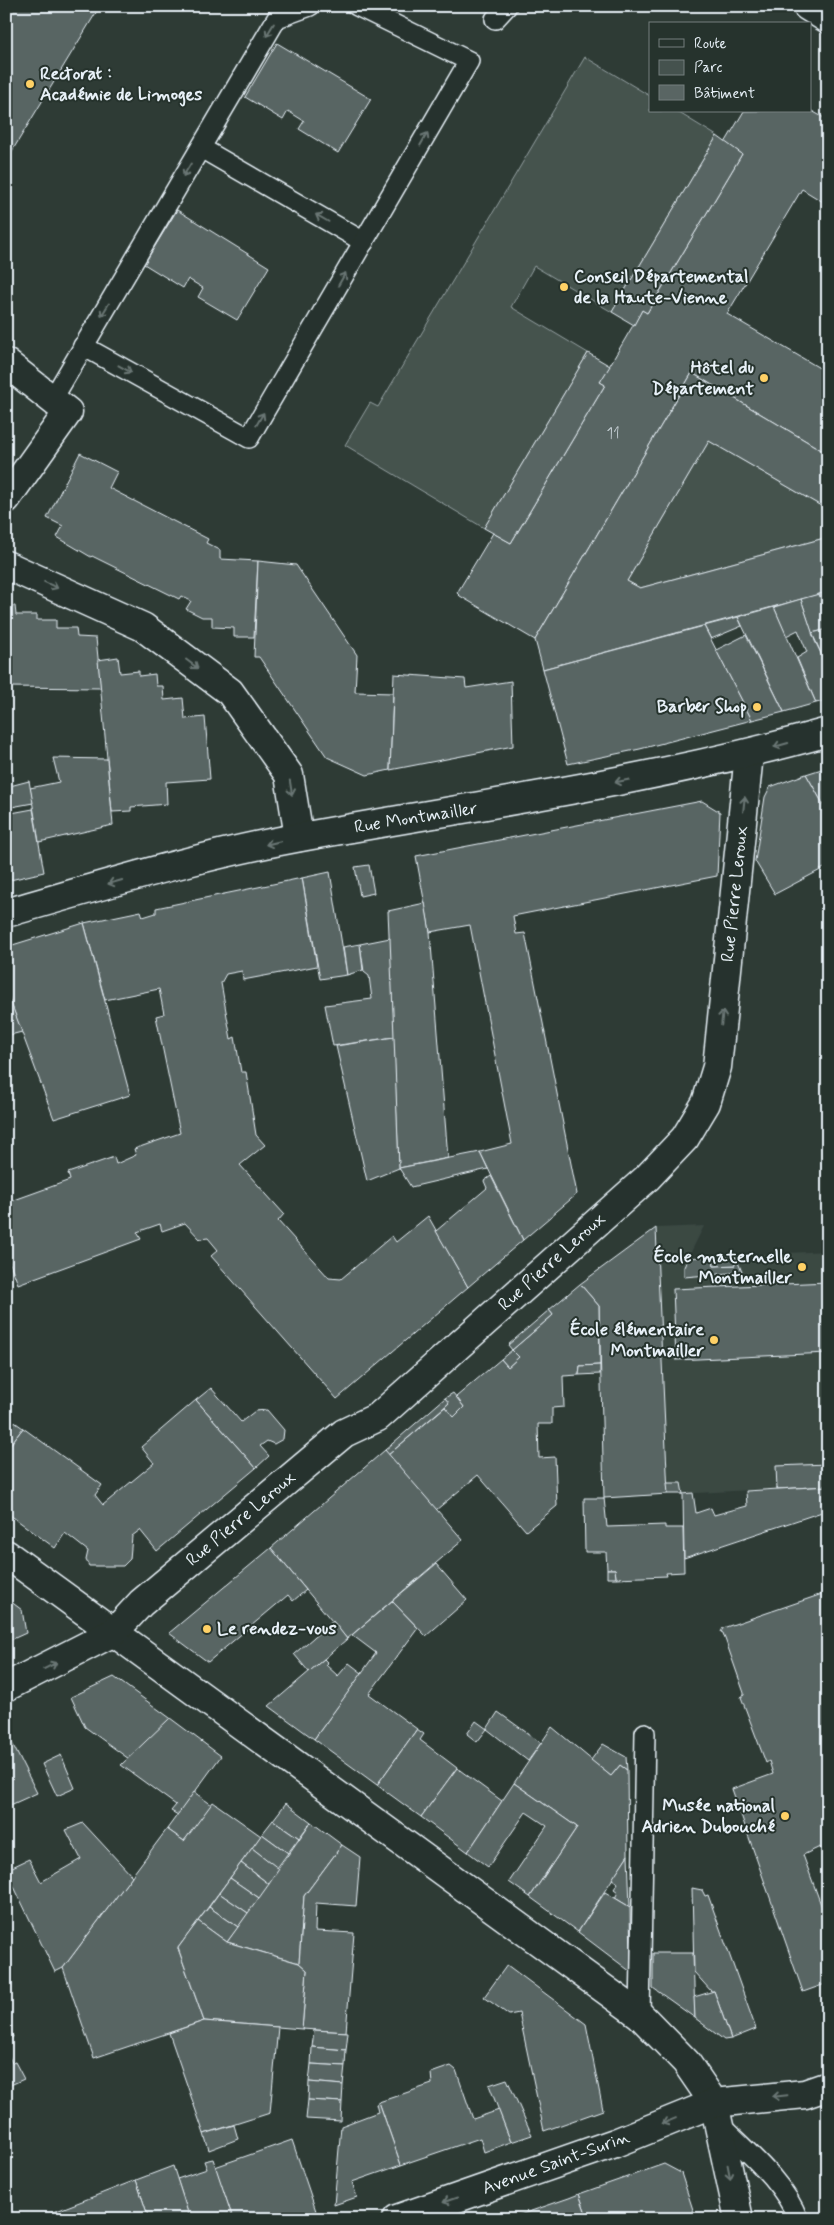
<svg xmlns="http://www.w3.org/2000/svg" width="834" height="2225" font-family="Mynerve,sans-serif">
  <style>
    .built { fill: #3b4843 }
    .green { fill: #45524e; stroke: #96a2a3 }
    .building { fill: #596563; stroke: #e8f1f8 }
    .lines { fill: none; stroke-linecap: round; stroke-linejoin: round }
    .lane-casing { stroke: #e8f1f8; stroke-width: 22 }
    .street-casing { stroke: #e8f1f8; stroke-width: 31 }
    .secondary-casing { stroke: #e8f1f8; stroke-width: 31 }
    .lane { stroke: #26332d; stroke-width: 19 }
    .street { stroke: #26332d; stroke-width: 28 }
    .secondary { stroke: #26332d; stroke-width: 28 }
    .oneway { stroke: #6a7674 }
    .poi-dot { fill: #ffd166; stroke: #26332d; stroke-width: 2 }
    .labels { text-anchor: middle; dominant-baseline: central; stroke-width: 4; stroke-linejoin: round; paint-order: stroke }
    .number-label { font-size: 15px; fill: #c4ced3 }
    .poi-label { font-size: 18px; font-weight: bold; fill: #e8f1f8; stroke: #26332d; text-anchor: end }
    .street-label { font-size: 18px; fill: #e8f1f8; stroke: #26332d }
  </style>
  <rect width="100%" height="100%" fill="#2e3b35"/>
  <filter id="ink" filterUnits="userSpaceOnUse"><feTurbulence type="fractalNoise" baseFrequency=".02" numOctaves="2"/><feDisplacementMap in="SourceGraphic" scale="10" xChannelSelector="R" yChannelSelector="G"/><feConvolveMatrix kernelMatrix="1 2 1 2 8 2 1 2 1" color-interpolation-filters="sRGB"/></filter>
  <g filter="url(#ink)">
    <polygon class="built" points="704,1226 688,1258 828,1251 828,1486 604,1498 599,1306 580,1284 656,1228"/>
    <g class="green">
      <polygon points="585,57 650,96 650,111 676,111 717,136 612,312 534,266 511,307 588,353 484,528 345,445 370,403 378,407"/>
      <polygon points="709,441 828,510 828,537 640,588 627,581"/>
    </g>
    <g class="building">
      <polygon points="6,6 100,6 6,161"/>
      <polygon points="277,43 371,99 338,153 299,129 304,121 288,111 283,120 245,97"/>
      <polygon points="810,110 828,120 828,205 802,189 727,314 828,373 828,454 692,373 535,640 460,596 457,593 493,533 511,543 605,385 600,382 642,310 647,313 742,154 725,143 744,111"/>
      <polygon points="717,136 742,154 647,313 642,310 634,325 612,312"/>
      <polygon points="177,210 269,267 237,320 198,297 203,288 188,279 183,288 144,264"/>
      <polygon points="588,353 610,366 600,382 605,385 511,543 484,528"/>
      <polygon points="692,373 828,454 828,510 709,441 627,581 640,588 828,537 828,592 543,669 535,640"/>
      <polygon points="80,453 117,472 109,488 208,539 206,543 220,550 220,559 258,561 254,637 234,637 234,628 212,627 212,617 202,617 186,609 191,601 181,596 179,599 92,556 91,557 57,537 63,526 47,518"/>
      <polygon points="258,561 296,565 357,655 355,692 393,693 390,770 367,775 327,757 259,657 254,657"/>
      <polygon points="828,592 828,620 819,594"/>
      <polygon points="819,594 828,620 828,629 812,633 801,599"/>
      <polygon points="801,599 815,641 828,668 828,700 816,703 797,658 807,652 798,630 786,636 774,607"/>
      <polygon points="6,606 15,606 16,615 37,615 37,620 56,620 56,628 76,628 77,637 96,638 101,688 6,687"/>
      <polygon points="774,607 816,703 784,712 738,617"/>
      <polygon points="738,617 742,626 711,639 704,626"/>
      <polygon points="704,626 752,720 640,749 568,764 543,669"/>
      <polygon points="828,629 828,668 812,633"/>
      <polygon points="746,635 784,712 752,720 716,650"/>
      <polygon points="118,657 120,673 139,671 139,676 155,674 156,686 163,686 164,700 183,698 185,719 205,717 210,779 166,782 167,804 131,807 131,811 112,812 98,660"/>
      <polygon points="394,674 465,679 466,688 511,681 513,746 390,770"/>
      <polygon points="53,758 107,759 113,825 39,842 30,788 59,782"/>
      <polygon points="828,767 828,813 806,774"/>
      <polygon points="806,774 828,813 828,866 775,894 755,861 765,797 770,787"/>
      <polygon points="29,781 33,803 6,808 6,787"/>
      <polygon points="702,801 720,812 717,876 513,916 516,934 525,933 577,1194 523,1240 480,1152 512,1144 470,925 430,932 416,856"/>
      <polygon points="33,809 44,872 6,881 6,814"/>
      <polygon points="369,865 374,893 360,896 355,867"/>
      <polygon points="330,872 347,975 320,979 302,878"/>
      <polygon points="302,878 317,966 243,980 242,971 226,974 221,983 231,1039 235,1037 241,1072 246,1072 256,1135 265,1145 240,1165 284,1214 278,1221 329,1278 341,1279 392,1236 396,1242 428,1216 468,1287 337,1399 211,1256 218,1250 208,1238 200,1239 185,1223 162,1231 160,1224 137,1232 141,1239 18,1284 6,1253 6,1203 70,1180 68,1173 114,1157 116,1164 136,1155 134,1149 180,1133 156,1016 164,1014 159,989 105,1000 84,923 141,911 143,917 156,913 156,908"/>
      <polygon points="425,903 430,932 448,1158 399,1168 388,911"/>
      <polygon points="84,923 130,1095 54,1119 6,990 6,947"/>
      <polygon points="390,938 394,1037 333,1046 325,1005 372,999 369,976 364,972 360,944"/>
      <polygon points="360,944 363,970 347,975 343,947"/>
      <polygon points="6,990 22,1032 6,1036"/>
      <polygon points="394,1037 399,1168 367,1181 336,1046"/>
      <polygon points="480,1152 488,1169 411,1187 399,1168"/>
      <polygon points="491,1176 523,1240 468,1287 436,1231 487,1188 484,1181"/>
      <polygon points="656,1228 668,1494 604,1498 599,1306 580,1284"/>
      <polygon points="735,1255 742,1272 684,1277 684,1267 688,1258 713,1256 714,1266 735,1265"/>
      <polygon points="735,1255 735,1265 714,1266 713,1256"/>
      <polygon points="828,1282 828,1353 676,1360 673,1289"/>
      <polygon points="580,1284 599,1306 600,1365 580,1366 579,1375 563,1376 564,1407 552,1408 552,1424 538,1424 539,1458 555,1457 557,1506 526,1531 478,1475 436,1510 388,1455 445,1407 454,1417 464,1407 456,1397 501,1359 508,1367 519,1357 512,1350 553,1315 549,1310"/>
      <polygon points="549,1310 553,1315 512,1350 508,1345"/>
      <polygon points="512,1350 519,1357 508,1367 501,1359"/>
      <polygon points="600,1365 600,1374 579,1375 580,1366"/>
      <polygon points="211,1388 241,1422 255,1411 267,1410 284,1430 283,1439 274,1444 267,1441 260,1446 269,1456 256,1468 196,1400"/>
      <polygon points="453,1393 464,1407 454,1417 445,1407 449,1403 445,1398"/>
      <polygon points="445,1398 449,1403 388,1455 385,1450"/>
      <polygon points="196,1400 256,1468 157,1551 140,1530 132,1536 130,1559 123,1566 89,1566 86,1560 88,1551 65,1533 55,1548 6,1512 6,1450 23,1428 102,1485 95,1495 103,1505 154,1463 141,1447"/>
      <polygon points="6,1416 23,1428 6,1450"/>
      <polygon points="385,1450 463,1540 347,1639 271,1548"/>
      <polygon points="828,1464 828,1486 777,1489 776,1466"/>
      <polygon points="667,1483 681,1483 683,1494 668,1494"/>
      <polygon points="828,1486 828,1510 684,1558 683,1494 693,1493 696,1513 711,1508 714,1515 747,1506 746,1491"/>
      <polygon points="584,1498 604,1498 607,1527 665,1525 665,1528 683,1528 684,1572 666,1573 667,1576 616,1578 615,1569 607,1569 606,1552 585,1552"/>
      <polygon points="271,1548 306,1590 293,1601 288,1595 208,1662 169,1633"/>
      <polygon points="436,1564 467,1600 426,1636 392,1601"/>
      <polygon points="607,1569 615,1569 616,1578 607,1578"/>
      <polygon points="828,1592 828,1843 827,1846 821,1849 820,1847 803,1855 828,1924 828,1983 803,1992 732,1789 773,1774 769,1761 766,1763 741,1697 744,1695 744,1693 723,1633 721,1632 723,1628"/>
      <polygon points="6,1598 22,1610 26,1633 6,1642"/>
      <polygon points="392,1601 418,1628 369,1694 417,1729 377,1785 314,1739 376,1653 352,1635"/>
      <polygon points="333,1621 347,1639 309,1672 294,1654"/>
      <polygon points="324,1659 328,1663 326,1665 338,1676 349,1663 362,1673 314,1739 269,1706"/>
      <polygon points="114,1677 170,1718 129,1759 85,1727 71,1697"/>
      <polygon points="498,1712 541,1743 528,1761 487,1729"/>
      <polygon points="170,1718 221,1756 178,1815 171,1811 176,1805 121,1765"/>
      <polygon points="476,1721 487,1729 477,1742 467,1734"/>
      <polygon points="552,1727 611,1776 620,1765 627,1770 628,1855 578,1932 530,1897 577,1827 514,1783"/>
      <polygon points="417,1729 424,1734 420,1740 457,1768 421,1817 377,1785"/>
      <polygon points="6,1731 37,1793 6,1807"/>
      <polygon points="603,1744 626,1757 627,1770 620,1765 611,1776 591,1760"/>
      <polygon points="61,1755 75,1788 57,1796 42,1764"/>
      <polygon points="457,1768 502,1801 468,1852 421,1817"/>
      <polygon points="514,1783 577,1827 530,1897 509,1882 547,1826 526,1812 488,1867 468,1852"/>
      <polygon points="194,1792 212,1805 184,1841 167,1829"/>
      <polygon points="213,1802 261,1836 178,1948 204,2021 94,2058 63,1968 167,1829 184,1841"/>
      <polygon points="286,1803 311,1822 299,1838 273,1820"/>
      <polygon points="273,1820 299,1838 288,1853 262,1834"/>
      <polygon points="311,1822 342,1845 304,1896 299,1963 227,1942"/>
      <polygon points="83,1823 132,1876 63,1968 55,1972 6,1870 29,1859 41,1882 81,1859 66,1830"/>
      <polygon points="262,1834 288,1853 277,1868 252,1848"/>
      <polygon points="342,1845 360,1857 356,1906 316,1903 315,1931 354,1933 346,2032 302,2029 307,1970 299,1963 304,1896"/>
      <polygon points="252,1848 279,1869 269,1884 241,1863"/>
      <polygon points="628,1855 630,1907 615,1898 618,1892 614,1889 618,1883 612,1879"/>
      <polygon points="241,1863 269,1884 259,1898 230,1878"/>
      <polygon points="230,1878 259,1898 248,1913 219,1893"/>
      <polygon points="692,1888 702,1890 705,1896 708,1895 756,2029 731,2039 714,1991 711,1991 694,1972"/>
      <polygon points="605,1892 630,1907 631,1972 578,1932"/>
      <polygon points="219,1893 248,1913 238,1927 209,1907"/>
      <polygon points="209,1907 238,1927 227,1942 198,1921"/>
      <polygon points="198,1921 227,1942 299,1963 307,1970 302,2029 204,2021 178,1948"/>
      <polygon points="653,1953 693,1953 695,2018 653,1988"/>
      <polygon points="507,1965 586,2024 603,2110 544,2131 519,2013 509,2015 484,1997"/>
      <polygon points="714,1991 731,2039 724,2040 695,2018 694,1997"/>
      <polygon points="6,2020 13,2037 7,2040 6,2039"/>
      <polygon points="204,2021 278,2027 270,2113 204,2134 169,2033"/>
      <polygon points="314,2030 348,2032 346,2050 312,2047"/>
      <polygon points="312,2047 346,2050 345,2066 311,2064"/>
      <polygon points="6,2050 12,2063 15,2062 24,2079 6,2087"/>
      <polygon points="311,2064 345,2066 343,2085 309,2082"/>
      <polygon points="451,2066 456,2070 473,2119 499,2110 511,2142 484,2152 480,2138 401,2165 379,2102 432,2084 431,2073"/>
      <polygon points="507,2079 532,2135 511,2142 489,2085"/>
      <polygon points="309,2082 343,2085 342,2102 308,2100"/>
      <polygon points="308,2100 342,2102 341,2121 306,2119"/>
      <polygon points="379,2102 401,2165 352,2182 357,2197 334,2205 341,2126 378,2112 376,2104"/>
      <polygon points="234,2125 238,2139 209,2150 204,2134"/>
      <polygon points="292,2140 316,2211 293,2219 233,2219 215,2167"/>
      <polygon points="213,2159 233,2219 190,2219 177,2179 207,2169 204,2161"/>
      <polygon points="664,2164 681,2173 696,2219 615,2219 614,2215 602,2219 588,2219 579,2194"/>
      <polygon points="173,2166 190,2219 149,2219 136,2180"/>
      <polygon points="136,2180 149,2219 36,2219"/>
      <polygon points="579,2194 588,2219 508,2219 569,2198"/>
    </g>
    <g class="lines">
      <defs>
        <g id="lane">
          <polyline points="495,19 507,6"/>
          <polyline points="201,148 364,242"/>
          <polyline points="83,346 249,438 469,61 357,6"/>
          <polyline points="52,400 277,18 310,6"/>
          <polyline points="640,2015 645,1733"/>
          <path d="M720,2125c27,27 64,57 78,94"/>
        </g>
        <g id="street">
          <polyline points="6,363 68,412 6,499"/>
          <polyline points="6,565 143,627 230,692 289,775 299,837"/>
          <polyline points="6,1554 640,2015 686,2062 714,2103 739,2219"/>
          <polyline points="6,1687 114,1632 141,1603 344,1433 378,1417 647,1178 685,1138 706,1103 717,1067 749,754"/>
          <polyline points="397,2219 615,2143 714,2103 805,2094 828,2086"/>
        </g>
        <g id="secondary">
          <polyline points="807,6 828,19"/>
          <path d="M6,913c98,-28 195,-58 295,-76 177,-32 353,-56 527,-105"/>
        </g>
      </defs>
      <use href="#lane" class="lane-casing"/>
      <use href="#street" class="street-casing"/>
      <use href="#secondary" class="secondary-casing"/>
      <use href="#lane" class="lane"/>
      <use href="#street" class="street"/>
      <use href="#secondary" class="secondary"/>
    </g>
    <defs><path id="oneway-shaft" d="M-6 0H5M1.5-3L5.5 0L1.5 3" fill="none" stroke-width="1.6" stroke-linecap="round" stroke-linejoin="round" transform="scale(1.25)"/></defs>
    <g class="oneway">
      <use href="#oneway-shaft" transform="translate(270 30) rotate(121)"/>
      <use href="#oneway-shaft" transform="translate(424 139) rotate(-60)"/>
      <use href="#oneway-shaft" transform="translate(187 170) rotate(121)"/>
      <use href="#oneway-shaft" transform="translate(322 218) rotate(-150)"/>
      <use href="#oneway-shaft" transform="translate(342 279) rotate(-60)"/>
      <use href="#oneway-shaft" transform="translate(105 310) rotate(121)"/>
      <use href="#oneway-shaft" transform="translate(125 369) rotate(29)"/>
      <use href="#oneway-shaft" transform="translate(260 419) rotate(-60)"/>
      <use href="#oneway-shaft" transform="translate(51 585) rotate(25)"/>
      <use href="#oneway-shaft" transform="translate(192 664) rotate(37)"/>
      <use href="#oneway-shaft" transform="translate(781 745) rotate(164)"/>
      <use href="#oneway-shaft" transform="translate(622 781) rotate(168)"/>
      <use href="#oneway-shaft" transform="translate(291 788) rotate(81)"/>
      <use href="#oneway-shaft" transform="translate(744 804) rotate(-84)"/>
      <use href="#oneway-shaft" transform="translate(273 843) rotate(167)"/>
      <use href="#oneway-shaft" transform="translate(115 882) rotate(164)"/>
      <use href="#oneway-shaft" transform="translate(722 1018) rotate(-84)"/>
      <use href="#oneway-shaft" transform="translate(50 1666) rotate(-26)"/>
      <use href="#oneway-shaft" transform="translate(780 2096) rotate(174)"/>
      <use href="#oneway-shaft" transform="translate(669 2121) rotate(158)"/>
      <use href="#oneway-shaft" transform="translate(729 2172) rotate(79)"/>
      <use href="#oneway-shaft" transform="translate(450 2200) rotate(161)"/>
    </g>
  </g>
  <g class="poi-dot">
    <circle cx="30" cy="84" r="5"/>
    <circle cx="564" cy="287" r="5"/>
    <circle cx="764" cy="378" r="5"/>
    <circle cx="757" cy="707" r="5"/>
    <circle cx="802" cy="1267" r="5"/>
    <circle cx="714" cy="1340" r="5"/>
    <circle cx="207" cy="1629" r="5"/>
    <circle cx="785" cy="1816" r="5"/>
  </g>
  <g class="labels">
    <g class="number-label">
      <text x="613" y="434">11</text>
    </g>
    <g class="poi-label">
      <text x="40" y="74" text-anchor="start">Rectorat :<tspan x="40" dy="21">Académie de Limoges</tspan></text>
      <text x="574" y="277" text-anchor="start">Conseil Départemental<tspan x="574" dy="21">de la Haute-Vienne</tspan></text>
      <text x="754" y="368">Hôtel du<tspan x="754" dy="21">Département</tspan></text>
      <text x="747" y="707">Barber Shop</text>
      <text x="792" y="1257">École maternelle<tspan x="792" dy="21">Montmailler</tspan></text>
      <text x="704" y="1330">École élémentaire<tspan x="704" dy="21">Montmailler</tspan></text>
      <text x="217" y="1629" text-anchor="start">Le rendez-vous</text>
      <text x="775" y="1806">Musée national<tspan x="775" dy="21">Adrien Dubouché</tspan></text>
    </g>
    <g class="street-label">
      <text transform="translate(416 818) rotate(-9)">Rue Montmailler</text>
      <text transform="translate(735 894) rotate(-84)">Rue Pierre Leroux</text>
      <text transform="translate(552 1262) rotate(-42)">Rue Pierre Leroux</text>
      <text transform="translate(241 1519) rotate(-40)">Rue Pierre Leroux</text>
      <text transform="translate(556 2163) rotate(-20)">Avenue Saint-Surin</text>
    </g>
  </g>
  <rect width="834" height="2225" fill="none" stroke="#26332d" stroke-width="25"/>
  <rect x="12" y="12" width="809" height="2200" fill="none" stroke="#e8f1f8" stroke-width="2" filter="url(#ink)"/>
  <rect x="649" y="22" width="162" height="90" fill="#26332d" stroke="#747f7e"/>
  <rect x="659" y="39" width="25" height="8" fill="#26332d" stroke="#747f7e"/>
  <text x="694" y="48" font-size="15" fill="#e8f1f8">Route</text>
  <rect x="659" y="60" width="25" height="15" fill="#45524e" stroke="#747f7e"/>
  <text x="694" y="72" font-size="15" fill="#e8f1f8">Parc</text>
  <rect x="659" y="85" width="25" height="15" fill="#596563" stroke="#747f7e"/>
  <text x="694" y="98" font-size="15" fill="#e8f1f8">Bâtiment</text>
</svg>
